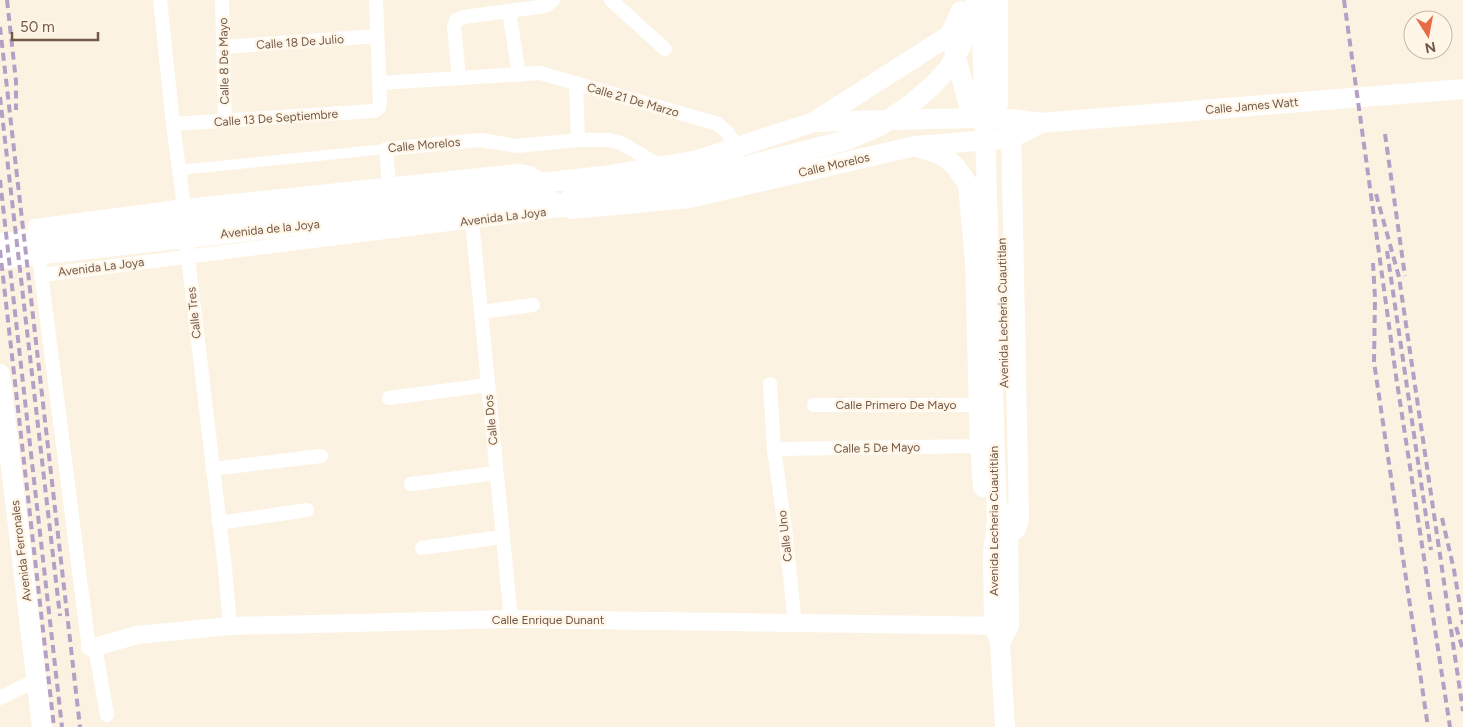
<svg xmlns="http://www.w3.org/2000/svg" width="1463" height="727" font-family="Figtree,sans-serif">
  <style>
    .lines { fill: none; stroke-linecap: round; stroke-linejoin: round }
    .pedestrian { stroke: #fff; stroke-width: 10 }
    .minor { stroke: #fff; stroke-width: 14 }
    .tertiary { stroke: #fff; stroke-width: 18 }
    .secondary { stroke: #fff; stroke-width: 20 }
    .rail { stroke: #b4a0c5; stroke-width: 4; stroke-dasharray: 8 5; stroke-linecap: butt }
    .labels { text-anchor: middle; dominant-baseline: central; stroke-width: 4.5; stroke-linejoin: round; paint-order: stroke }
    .street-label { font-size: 12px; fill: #735848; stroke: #fff6e7 }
  </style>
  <rect width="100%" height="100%" fill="#fcf2e1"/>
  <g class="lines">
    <polyline class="pedestrian" points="179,170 386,149"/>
    <g class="minor">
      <polyline points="160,0 173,124 184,206 188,257 225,569 230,626"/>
      <polyline points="222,0 225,121"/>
      <polyline points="611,0 665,49"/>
      <polyline points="509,11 519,75"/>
      <polyline points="224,47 377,36"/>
      <polyline points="459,77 454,27 456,20 464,17 546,6 553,0"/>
      <polyline points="380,83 540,73 718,124 727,132 737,147"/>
      <polyline points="576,84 578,140"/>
      <polyline points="173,124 374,111 379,108 380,102 376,0"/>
      <polyline points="389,184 386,149 481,140 517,146 578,140 609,140 621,143 662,167"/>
      <polyline points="472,220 511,619"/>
      <polyline points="41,275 569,209"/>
      <polyline points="481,312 533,305"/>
      <polyline points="770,384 774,449 785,528 795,624"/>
      <polyline points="389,398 488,385"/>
      <polyline points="814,405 979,405"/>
      <polyline points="774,449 980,446"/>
      <polyline points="212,469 321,456"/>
      <polyline points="411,484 496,473"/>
      <polyline points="219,523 307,510"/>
      <polyline points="422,548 502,537"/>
      <polyline points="90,647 88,641 35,226 184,206 518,171 530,173 545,182"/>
      <polyline points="95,647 107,715"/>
      <polyline points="0,698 36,680"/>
    </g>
    <polyline class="tertiary" points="90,647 95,647 137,635 230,626 511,619 1008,626"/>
    <g class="secondary">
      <polyline points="981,0 997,521 993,553 994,625 1000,642 1005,727"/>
      <polyline points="954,49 972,118"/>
      <polyline points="998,104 998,0"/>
      <polyline points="814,122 950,35 961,11"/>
      <polyline points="1011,126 1019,520 1016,529"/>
      <polyline points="920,148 937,153 947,159 955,166 968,184 975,261 980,446 983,487"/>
      <polyline points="572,196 675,182 703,177 847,140 880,126 911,104 932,86 949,68 961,46 976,2"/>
      <polyline points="0,243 603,176 698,160 814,122 972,118 1011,119 1041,123 1463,89"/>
      <polyline points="0,259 491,204 547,199 572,209 689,198 916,146 1011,138 1041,123"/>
      <polyline points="0,374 42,727"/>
      <polyline points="1000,642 1009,626 1008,513"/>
    </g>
    <g class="rail">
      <polyline points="7,0 16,81 16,110"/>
      <polyline points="1344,0 1396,376 1450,727"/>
      <polyline points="0,27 80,727"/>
      <polyline points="0,97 60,616"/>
      <polyline points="1385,134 1405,276"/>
      <polyline points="0,180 62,727"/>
      <polyline points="1376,194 1399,277 1463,711"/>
      <polyline points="0,250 54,727"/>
      <polyline points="1387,251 1431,550"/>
      <polyline points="1373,263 1375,298 1374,362 1428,727"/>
      <polyline points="1442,518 1454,570 1463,624"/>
      <polyline points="1456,627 1463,650"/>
    </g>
  </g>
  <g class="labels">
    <g class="street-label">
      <text transform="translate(300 42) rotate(-4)">Calle 18 De Julio</text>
      <text transform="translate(224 61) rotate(-91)">Calle 8 De Mayo</text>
      <text transform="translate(633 100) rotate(16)">Calle 21 De Marzo</text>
      <text transform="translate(1252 106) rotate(-5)">Calle James Watt</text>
      <text transform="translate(276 118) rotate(-4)">Calle 13 De Septiembre</text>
      <text transform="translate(424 145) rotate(-5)">Calle Morelos</text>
      <text transform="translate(834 165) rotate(-13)">Calle Morelos</text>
      <text transform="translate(503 217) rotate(-7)">Avenida La Joya</text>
      <text transform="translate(270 229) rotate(-6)">Avenida de la Joya</text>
      <text transform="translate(101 267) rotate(-7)">Avenida La Joya</text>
      <text transform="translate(194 313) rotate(-96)">Calle Tres</text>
      <text transform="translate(1003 313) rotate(-91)">Avenida Lecheria Cuautitlan</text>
      <text x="896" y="405">Calle Primero De Mayo</text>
      <text transform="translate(491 420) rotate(-96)">Calle Dos</text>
      <text transform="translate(877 448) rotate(-1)">Calle 5 De Mayo</text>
      <text transform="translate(994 521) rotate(-90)">Avenida Lecheria Cuautitlán</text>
      <text transform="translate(785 536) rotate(-97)">Calle Uno</text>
      <text transform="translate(21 551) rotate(-97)">Avenida Ferronales</text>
      <text x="548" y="620">Calle Enrique Dunant</text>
    </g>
  </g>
  <g transform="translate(1428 35) rotate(169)"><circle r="24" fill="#fff6e7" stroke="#c7b7a7"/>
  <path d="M0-4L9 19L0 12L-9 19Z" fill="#e76b45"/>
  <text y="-8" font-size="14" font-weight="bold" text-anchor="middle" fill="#735848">N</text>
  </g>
  <path d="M12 32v8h86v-8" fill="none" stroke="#735848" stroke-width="2.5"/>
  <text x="20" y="32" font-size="15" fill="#735848" stroke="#fff6e7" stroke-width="4" paint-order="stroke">50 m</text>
</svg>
